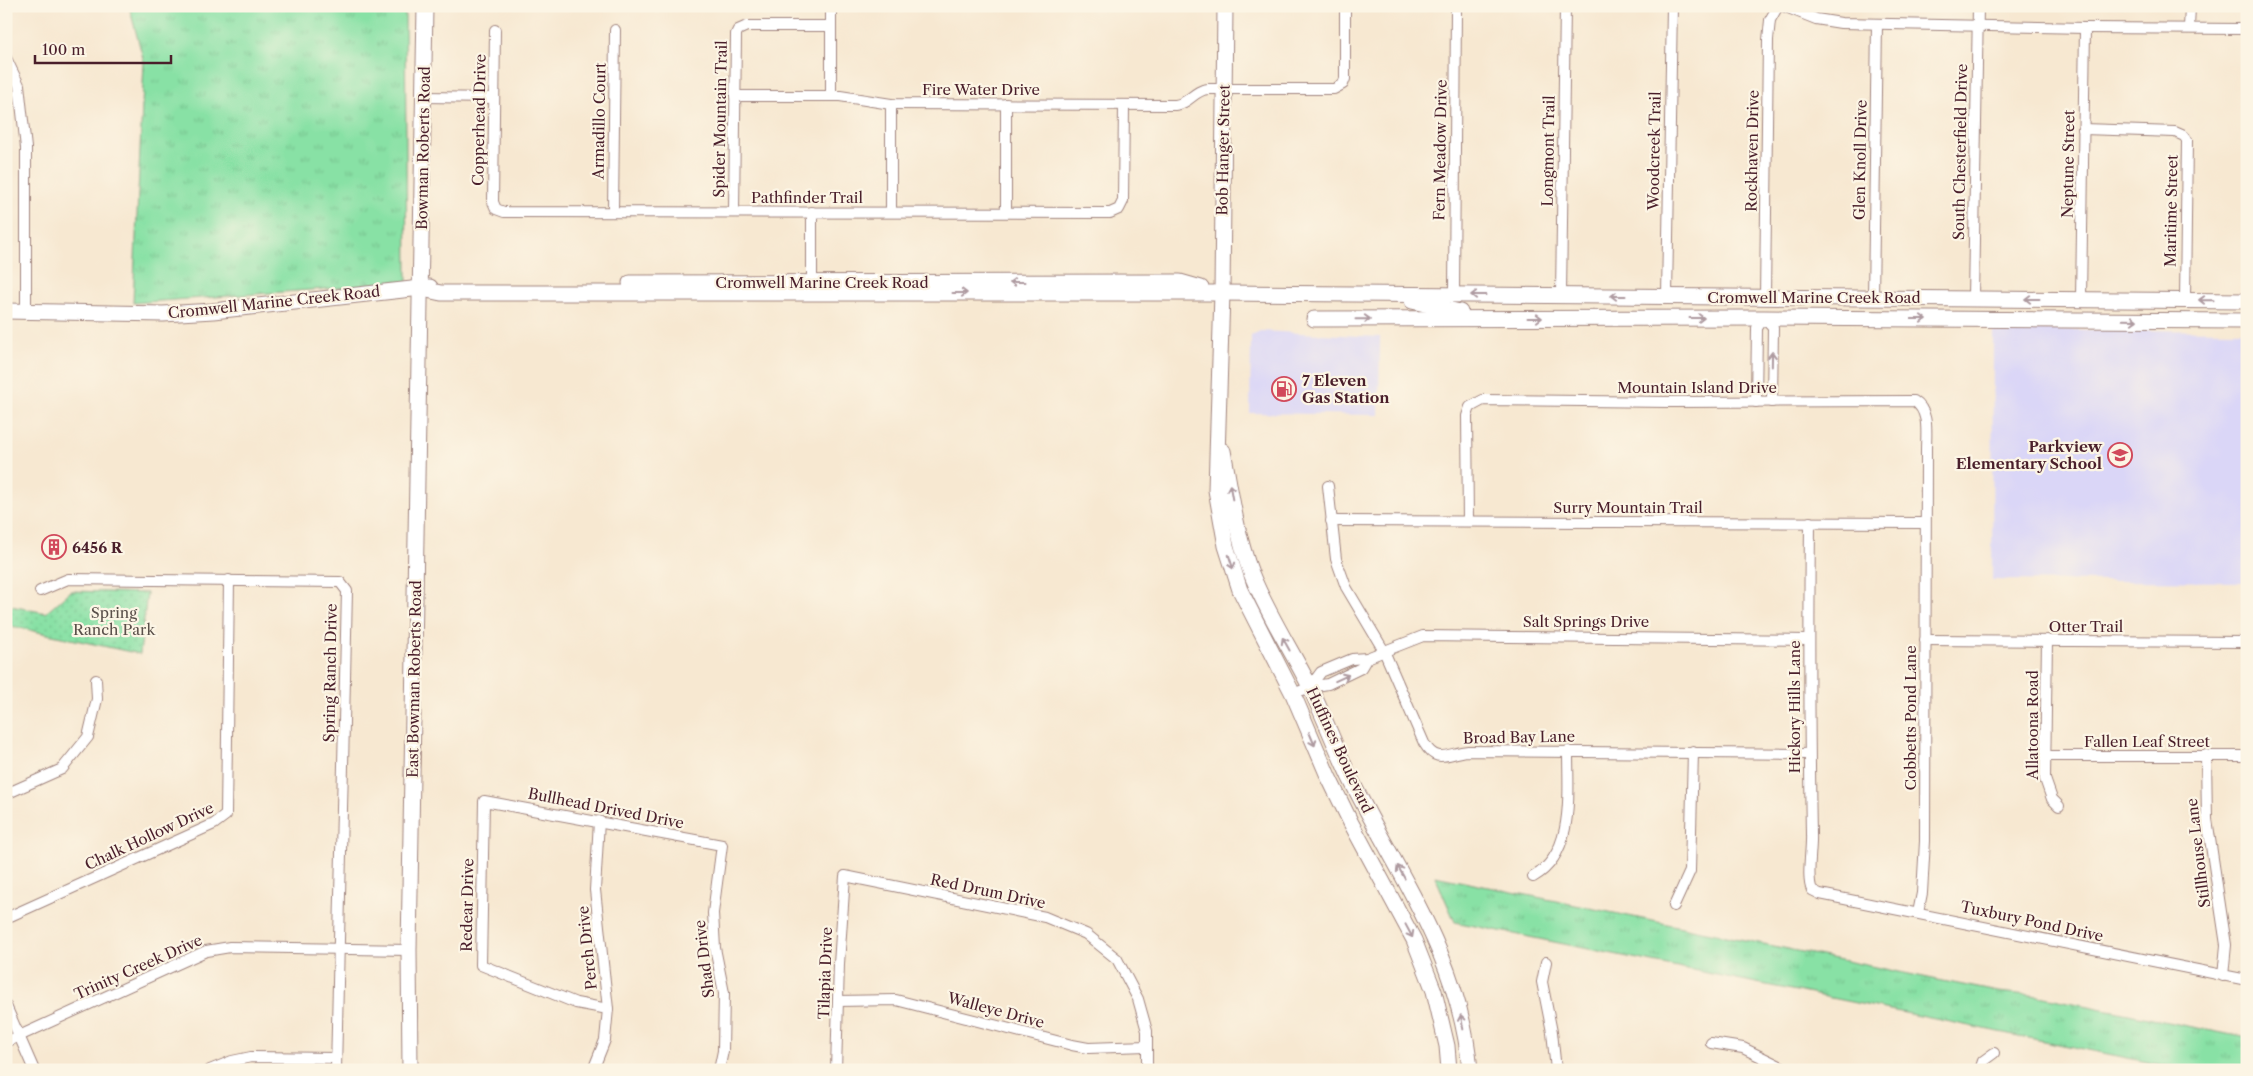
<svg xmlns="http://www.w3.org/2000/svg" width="2253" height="1076" font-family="'Libre Caslon Text',serif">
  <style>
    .built { fill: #dad6f7 }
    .grass { fill: url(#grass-tufts); stroke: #698068 }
    .park { fill: url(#park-dots); stroke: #698068 }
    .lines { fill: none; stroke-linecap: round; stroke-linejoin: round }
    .street-casing { stroke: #a0847e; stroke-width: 12 }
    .secondary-casing { stroke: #a0847e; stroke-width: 17 }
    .street { stroke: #fff; stroke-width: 10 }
    .secondary { stroke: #fff; stroke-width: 15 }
    .oneway { stroke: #ae9aa0 }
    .labels { text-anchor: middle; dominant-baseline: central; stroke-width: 4.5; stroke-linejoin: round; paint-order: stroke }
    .street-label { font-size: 15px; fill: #4a1f2b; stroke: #fcf5e5 }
    .poi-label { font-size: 15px; font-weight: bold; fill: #4a1f2b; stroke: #fcf5e5; text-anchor: start }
    .park-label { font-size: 15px; fill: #5a504a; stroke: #fcf5e5 }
  </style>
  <defs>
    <pattern id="grass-tufts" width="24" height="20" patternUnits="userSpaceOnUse" patternTransform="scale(1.25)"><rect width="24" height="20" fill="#88e1a5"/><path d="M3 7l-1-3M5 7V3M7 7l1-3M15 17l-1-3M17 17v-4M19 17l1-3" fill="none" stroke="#77c18e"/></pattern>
    <pattern id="park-dots" width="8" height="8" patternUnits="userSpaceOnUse" patternTransform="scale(1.25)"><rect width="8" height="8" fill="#88e1a5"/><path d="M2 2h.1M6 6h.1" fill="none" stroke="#77c18e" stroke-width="1.8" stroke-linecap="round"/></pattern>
  </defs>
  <rect width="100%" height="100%" fill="#fcf5e5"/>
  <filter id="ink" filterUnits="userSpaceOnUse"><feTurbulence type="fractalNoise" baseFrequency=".02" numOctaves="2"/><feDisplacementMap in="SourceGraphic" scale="10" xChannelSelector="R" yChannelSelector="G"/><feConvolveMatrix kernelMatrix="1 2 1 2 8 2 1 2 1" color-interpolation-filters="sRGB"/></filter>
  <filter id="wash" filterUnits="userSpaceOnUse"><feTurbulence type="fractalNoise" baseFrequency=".0096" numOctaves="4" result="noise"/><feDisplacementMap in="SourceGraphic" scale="20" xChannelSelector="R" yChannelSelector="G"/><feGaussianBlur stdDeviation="1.12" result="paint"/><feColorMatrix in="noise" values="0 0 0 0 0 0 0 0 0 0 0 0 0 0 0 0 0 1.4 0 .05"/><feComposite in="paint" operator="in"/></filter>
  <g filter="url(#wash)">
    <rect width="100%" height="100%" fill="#f7e8d1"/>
    <g class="built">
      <polygon points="1993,329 2247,331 2247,582 1992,580"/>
      <polygon points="1260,331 1380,337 1379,415 1250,413 1251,336"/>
    </g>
    <g class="grass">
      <polygon points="129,6 405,6 407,283 133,303 144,62"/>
      <polygon points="1435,876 1933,979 1998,992 2039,996 2247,1038 2247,1070 2187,1070 1455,922"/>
    </g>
    <polygon class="park" points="71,591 147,593 140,654 6,625 6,605 46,613"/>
  </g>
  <g filter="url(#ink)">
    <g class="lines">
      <defs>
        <g id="street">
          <polyline points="1783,6 1816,19 1841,23 2085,28 2247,29"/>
          <polyline points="2189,28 2190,6"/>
          <polyline points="495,30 493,202 496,209 504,212 1110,213 1119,209 1123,201 1124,105"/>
          <polyline points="6,58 19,85 26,148 26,311"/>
          <path d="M735,96h105l51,8 284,1c14,-1 19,-15 33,-16h126l9,-5 2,-5v-73"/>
          <polyline points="831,96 831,6"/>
          <polyline points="424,97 494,98"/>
          <polyline points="2083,129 2175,132 2184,136 2187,140 2185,300"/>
          <polyline points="613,212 615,30"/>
          <polyline points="734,212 736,34 738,30 747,26 831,26"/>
          <polyline points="891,212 891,104"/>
          <polyline points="1006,212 1006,104"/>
          <polyline points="812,281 812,212"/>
          <polyline points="1454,295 1456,6"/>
          <polyline points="1561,295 1565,6"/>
          <polyline points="1667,296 1672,6"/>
          <polyline points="1765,298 1768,40 1770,20 1778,6"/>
          <polyline points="1873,298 1877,24"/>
          <polyline points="1973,298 1978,6"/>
          <polyline points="2081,299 2085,28"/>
          <polyline points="1756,402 1757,328 1764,318 1773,328 1772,402"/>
          <path d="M1328,486l8,73 10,28 38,64 40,92c13,22 23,10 44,8l341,3"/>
          <polyline points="1331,521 1924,523"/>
          <path d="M1468,521l-1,-105 3,-9 13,-7 187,2 244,-1c16,10 12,32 12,49l-1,391 -3,52 -4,20"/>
          <path d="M1810,522c-1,104 -1,208 1,312 1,15 -5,44 1,56l8,4 427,86"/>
          <polyline points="40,591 68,579 340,582 347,591 336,1070"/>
          <polyline points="1925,640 2247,642"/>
          <polyline points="2047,640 2045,779 2052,799 2059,806"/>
          <polyline points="1310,687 1321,672 1352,659 1367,658 1423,636 1809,640"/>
          <polyline points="1293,694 1310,687 1328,684 1361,668 1367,658"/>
          <polyline points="2206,755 2207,819 2226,945 2223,976"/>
          <polyline points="2046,756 2247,756"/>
          <polyline points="6,794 62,769 88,737 97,699 96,680"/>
          <path d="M1533,877c42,-23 35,-84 35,-126"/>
          <polyline points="1674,906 1690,871 1693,752"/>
          <polyline points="6,918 214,824 226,815 229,580"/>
          <polyline points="1546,962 1542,982 1552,1032 1556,1070"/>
          <polyline points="838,1001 896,1000 1072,1045 1088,1048 1147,1046"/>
          <polyline points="6,1006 34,1070"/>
          <polyline points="608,1009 576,1003 481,965 484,801 722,845 713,913 715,948 724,993 723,1051 719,1070"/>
          <polyline points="6,1042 206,951 230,947 409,950"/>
          <polyline points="1711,1043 1743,1048 1788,1070"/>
          <polyline points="210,1070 232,1061 251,1057 336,1058"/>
          <polyline points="593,1070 605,1040 608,1009 595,890 599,821"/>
          <polyline points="836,1070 839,964 845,876 1045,917 1086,934 1117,959 1138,999 1147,1031 1147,1070"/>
          <polyline points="1980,1070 1983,1061 1994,1053"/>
        </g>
        <g id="secondary">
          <polyline points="1225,6 1222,293 1216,490 1226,546 1240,590 1293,694 1328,776 1351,823 1414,940 1434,991 1447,1046 1449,1070"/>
          <polyline points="630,283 1180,282 1201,288"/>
          <polyline points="422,289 441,293 1222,293 2247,301"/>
          <polyline points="1412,301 1460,312"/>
          <polyline points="6,311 163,314 213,311 430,287"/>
          <polyline points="1314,319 1764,318 2247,321"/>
          <path d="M1223,451c8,41 13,83 28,122 16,40 40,76 59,114 14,30 26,61 40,91 48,97 110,179 120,292"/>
          <polyline points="410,1070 409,950 425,6"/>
        </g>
      </defs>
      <use href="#street" class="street-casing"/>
      <use href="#secondary" class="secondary-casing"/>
      <use href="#street" class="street"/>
      <use href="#secondary" class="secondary"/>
    </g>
    <defs><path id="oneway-shaft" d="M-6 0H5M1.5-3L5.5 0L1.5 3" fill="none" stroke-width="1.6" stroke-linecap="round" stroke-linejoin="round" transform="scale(1.25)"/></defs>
    <g class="oneway">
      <use href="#oneway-shaft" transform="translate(1017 282) rotate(-180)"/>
      <use href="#oneway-shaft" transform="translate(960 293)"/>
      <use href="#oneway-shaft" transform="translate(1478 295) rotate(-180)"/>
      <use href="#oneway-shaft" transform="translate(1618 296) rotate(-180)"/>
      <use href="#oneway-shaft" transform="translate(2032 299) rotate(-180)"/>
      <use href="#oneway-shaft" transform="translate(2206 300) rotate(-179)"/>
      <use href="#oneway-shaft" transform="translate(1535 318)"/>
      <use href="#oneway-shaft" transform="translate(1697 318)"/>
      <use href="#oneway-shaft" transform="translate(1363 319) rotate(-1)"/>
      <use href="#oneway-shaft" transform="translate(1919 319)"/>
      <use href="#oneway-shaft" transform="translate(2130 320) rotate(1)"/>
      <use href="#oneway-shaft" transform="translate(1772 359) rotate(-89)"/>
      <use href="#oneway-shaft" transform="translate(1231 492) rotate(-100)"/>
      <use href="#oneway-shaft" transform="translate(1231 562) rotate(72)"/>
      <use href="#oneway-shaft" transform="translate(1286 644) rotate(-119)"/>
      <use href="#oneway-shaft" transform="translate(1342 678) rotate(-25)"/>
      <use href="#oneway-shaft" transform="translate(1312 739) rotate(67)"/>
      <use href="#oneway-shaft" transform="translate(1401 872) rotate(-119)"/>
      <use href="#oneway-shaft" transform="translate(1409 931) rotate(62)"/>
      <use href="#oneway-shaft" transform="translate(1462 1022) rotate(-100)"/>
    </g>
  </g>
  <defs>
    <symbol id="fuel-ring" viewBox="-11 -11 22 22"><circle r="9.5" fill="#fcf5e5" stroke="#d1495b" stroke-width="1.5"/><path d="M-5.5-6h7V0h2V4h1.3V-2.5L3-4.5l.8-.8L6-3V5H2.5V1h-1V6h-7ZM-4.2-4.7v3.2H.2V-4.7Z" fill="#d1495b"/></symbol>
    <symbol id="school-ring" viewBox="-11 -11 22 22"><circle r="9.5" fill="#fcf5e5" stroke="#d1495b" stroke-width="1.5"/><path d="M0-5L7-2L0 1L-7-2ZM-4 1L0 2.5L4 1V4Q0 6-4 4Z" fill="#d1495b"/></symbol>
    <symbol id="building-ring" viewBox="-11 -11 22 22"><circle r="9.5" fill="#fcf5e5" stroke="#d1495b" stroke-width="1.5"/><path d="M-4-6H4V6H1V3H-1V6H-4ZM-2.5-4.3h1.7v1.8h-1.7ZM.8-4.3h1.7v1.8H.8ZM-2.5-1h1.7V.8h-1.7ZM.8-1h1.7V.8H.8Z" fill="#d1495b"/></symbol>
  </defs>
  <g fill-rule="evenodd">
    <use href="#fuel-ring" x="1270" y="375" width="28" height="28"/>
    <use href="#school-ring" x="2106" y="441" width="28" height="28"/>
    <use href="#building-ring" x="40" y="533" width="28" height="28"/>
  </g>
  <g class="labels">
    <g class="street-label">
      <text x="981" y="89">Fire Water Drive</text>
      <text transform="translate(720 119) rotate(-89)">Spider Mountain Trail</text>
      <text transform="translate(479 120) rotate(-89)">Copperhead Drive</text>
      <text transform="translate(599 121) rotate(-89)">Armadillo Court</text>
      <text transform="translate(423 148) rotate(-89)">Bowman Roberts Road</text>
      <text transform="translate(1223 150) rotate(-89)">Bob Hanger Street</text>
      <text transform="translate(1440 150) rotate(-89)">Fern Meadow Drive</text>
      <text transform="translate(1548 151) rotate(-89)">Longmont Trail</text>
      <text transform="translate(1654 151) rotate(-89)">Woodcreek Trail</text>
      <text transform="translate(1752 151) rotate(-89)">Rockhaven Drive</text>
      <text transform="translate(1960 152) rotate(-89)">South Chesterfield Drive</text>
      <text transform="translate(1860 160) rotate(-89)">Glen Knoll Drive</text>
      <text transform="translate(2068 164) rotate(-89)">Neptune Street</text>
      <text x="807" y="197">Pathfinder Trail</text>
      <text transform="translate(2171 211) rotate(-89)">Maritime Street</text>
      <text x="822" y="282">Cromwell Marine Creek Road</text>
      <text x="1814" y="297">Cromwell Marine Creek Road</text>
      <text transform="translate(274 302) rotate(-6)">Cromwell Marine Creek Road</text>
      <text x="1697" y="387">Mountain Island Drive</text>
      <text x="1628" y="507">Surry Mountain Trail</text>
      <text x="1586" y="621">Salt Springs Drive</text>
      <text x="2086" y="626">Otter Trail</text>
      <text transform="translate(330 673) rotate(-89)">Spring Ranch Drive</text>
      <text transform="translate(414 679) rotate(-89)">East Bowman Roberts Road</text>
      <text transform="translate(1794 707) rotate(-90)">Hickory Hills Lane</text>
      <text transform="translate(1910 718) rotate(-90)">Cobbetts Pond Lane</text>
      <text transform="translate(2032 725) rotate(-90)">Allatoona Road</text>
      <text transform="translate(1519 737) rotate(-1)">Broad Bay Lane</text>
      <text x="2147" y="741">Fallen Leaf Street</text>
      <text transform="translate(1340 750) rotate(65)">Huffines Boulevard</text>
      <text transform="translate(606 808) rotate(11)">Bullhead Drived Drive</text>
      <text transform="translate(149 836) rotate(-25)">Chalk Hollow Drive</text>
      <text transform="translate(2198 853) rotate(-97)">Stillhouse Lane</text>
      <text transform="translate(988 891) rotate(12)">Red Drum Drive</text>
      <text transform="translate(467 905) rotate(-89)">Redear Drive</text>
      <text transform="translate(2032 921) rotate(12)">Tuxbury Pond Drive</text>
      <text transform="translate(587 948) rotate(-96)">Perch Drive</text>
      <text transform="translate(704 959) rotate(-97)">Shad Drive</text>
      <text transform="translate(138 967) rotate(-24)">Trinity Creek Drive</text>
      <text transform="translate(825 973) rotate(-88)">Tilapia Drive</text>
      <text transform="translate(996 1010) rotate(15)">Walleye Drive</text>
    </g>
    <g class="poi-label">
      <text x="1302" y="380">7 Eleven<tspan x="1302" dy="17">Gas Station</tspan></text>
      <text x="2102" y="446" text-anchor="end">Parkview<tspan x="2102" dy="17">Elementary School</tspan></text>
      <text x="72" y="547">6456 R</text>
    </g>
    <g class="park-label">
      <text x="114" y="612">Spring<tspan x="114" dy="17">Ranch Park</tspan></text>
    </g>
  </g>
  <rect width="2253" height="1076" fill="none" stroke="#fcf5e5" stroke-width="25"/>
  <path d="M35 55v8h136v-8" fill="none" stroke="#4a1f2b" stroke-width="2.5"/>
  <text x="42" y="55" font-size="15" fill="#4a1f2b" stroke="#fcf5e5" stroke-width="4" paint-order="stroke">100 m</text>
</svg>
